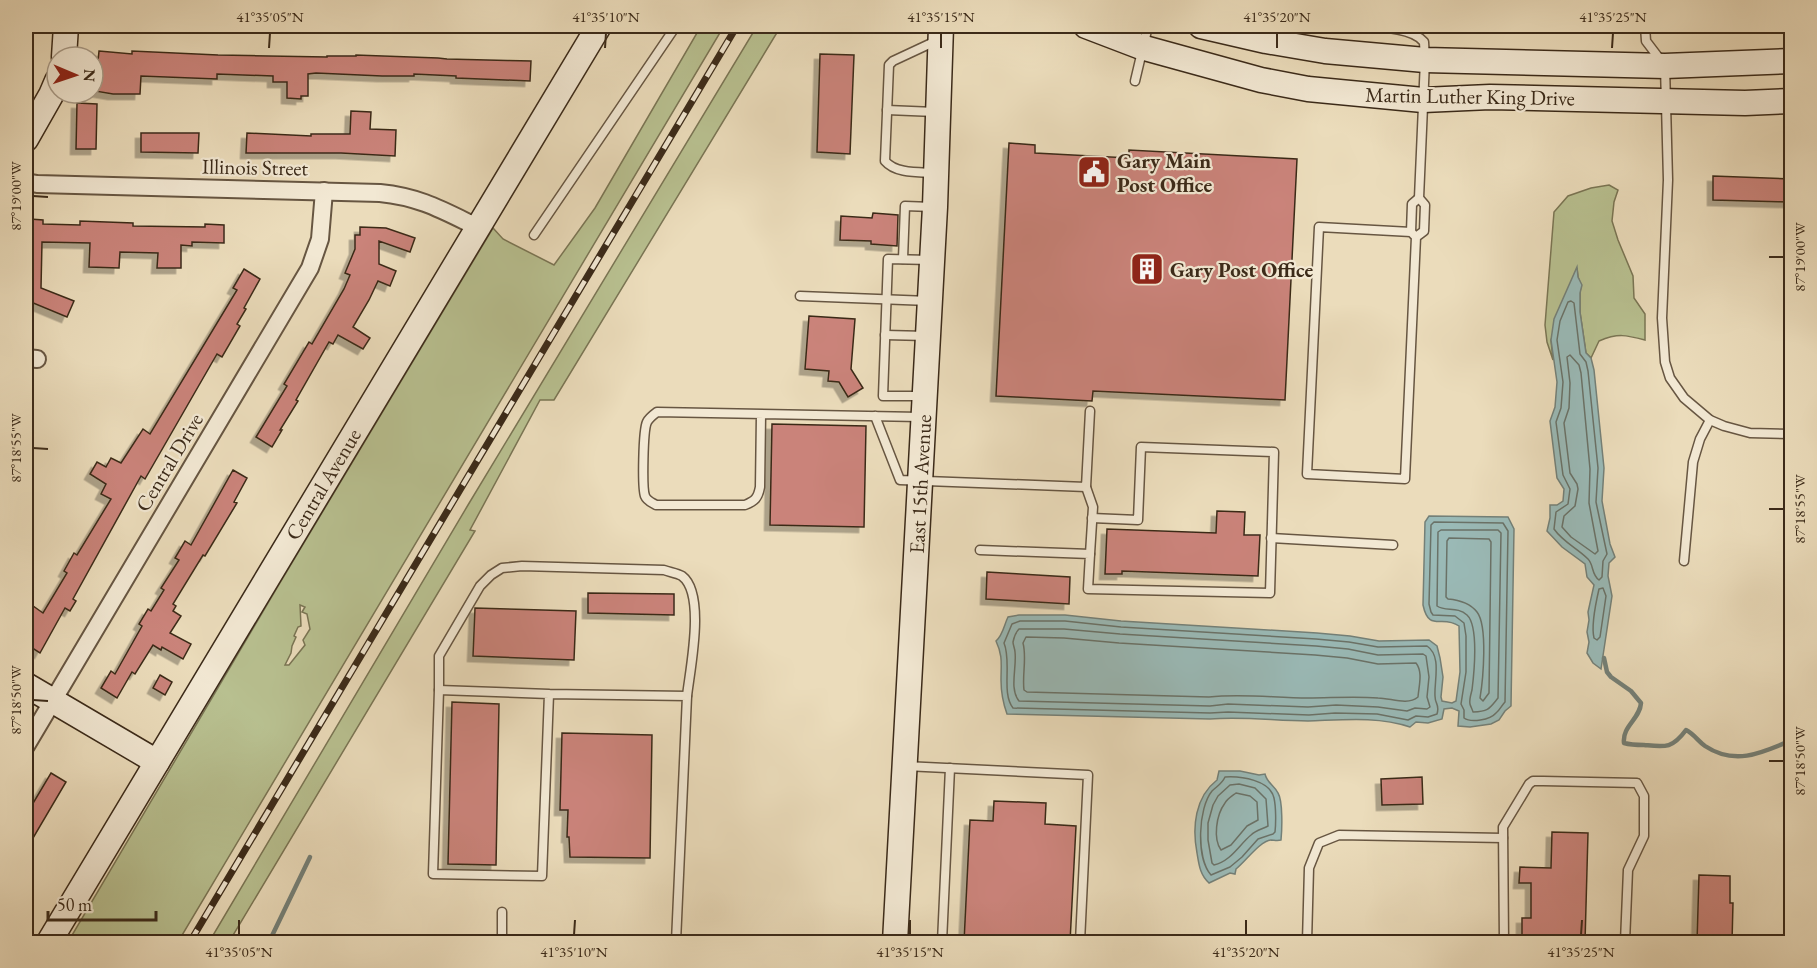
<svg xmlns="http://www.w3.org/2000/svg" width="1817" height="968" font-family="'EB Garamond',serif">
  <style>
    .green { fill: #b8c090; stroke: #7a7554; stroke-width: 1.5; fill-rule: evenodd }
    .water { fill: #9abab7; stroke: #748078; stroke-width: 1.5 }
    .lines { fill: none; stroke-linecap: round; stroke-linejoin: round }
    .shore { stroke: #6a7268; stroke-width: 1.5 }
    .stream { stroke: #748078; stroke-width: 4.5 }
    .building { fill: #ca837a; stroke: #3b2a19; stroke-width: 1.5; filter: url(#shadow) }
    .lane-casing { stroke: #675642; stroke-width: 11 }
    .street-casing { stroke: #675642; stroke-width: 20 }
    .secondary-casing { stroke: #3b2a19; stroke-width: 27 }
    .lane { stroke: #f2e8d3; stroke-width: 8 }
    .street { stroke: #f2e8d3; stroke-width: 16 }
    .secondary { stroke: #f2e8d3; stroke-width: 24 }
    .rail-casing { stroke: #3b2a19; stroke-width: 7 }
    .rail { stroke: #f2e8d3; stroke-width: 4.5; stroke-dasharray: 14; stroke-linecap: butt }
    .ticks { fill: none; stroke: #3b2a19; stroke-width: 2 }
    .labels { text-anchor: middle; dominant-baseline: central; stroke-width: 4.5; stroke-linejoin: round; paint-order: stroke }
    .street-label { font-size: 21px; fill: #3b2a19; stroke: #f2e8d3 }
    .poi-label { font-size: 21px; font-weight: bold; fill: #3b2a19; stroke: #f2e8d3; text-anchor: start }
    .neatline { fill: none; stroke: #3b2a19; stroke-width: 2 }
    .ticks-label { font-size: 15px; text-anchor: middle; fill: #3b2a19 }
  </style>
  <defs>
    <filter id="shadow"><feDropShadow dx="-5.5" dy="5.5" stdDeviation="0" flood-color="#0004"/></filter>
  </defs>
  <rect width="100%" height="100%" fill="#ebdcbb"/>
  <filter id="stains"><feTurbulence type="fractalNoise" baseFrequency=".00333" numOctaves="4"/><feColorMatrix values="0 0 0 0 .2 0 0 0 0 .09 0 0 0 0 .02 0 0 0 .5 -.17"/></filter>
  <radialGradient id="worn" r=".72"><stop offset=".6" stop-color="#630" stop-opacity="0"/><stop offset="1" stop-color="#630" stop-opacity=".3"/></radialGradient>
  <g class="green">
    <path d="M701,26h23l-546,916h-110l210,-356 215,-358 10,11 51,26 41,-57zM300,605l5,2 -3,5 5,2 3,15 -7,11 2,5 -16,20h-4l6,-12 1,-7 4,-9 -2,-1 4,-9 3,-1z"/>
    <polygon points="757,26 781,26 554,400 540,400 470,530 475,531 229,942 209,942 468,505"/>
    <path d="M1609,185l9,5 -4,12 -2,19 6,19 15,36 1,22 11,16v26c-19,-5 -27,-7 -46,1l-8,17 -5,-5 -6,-41v-19l1,-8 -3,-8 -1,-9 -26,72 2,20 -6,-18 -2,-17 9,-113 14,-16 23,-8z"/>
  </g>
  <g class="water">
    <polygon points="1577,267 1578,277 1582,285 1580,293 1580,312 1586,353 1591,358 1594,370 1604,468 1602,501 1610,544 1615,557 1609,563 1608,576 1612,596 1601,669 1593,663 1587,653 1589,642 1587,632 1589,620 1588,612 1594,585 1587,577 1585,564 1562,547 1547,531 1550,518 1550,505 1557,505 1563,501 1564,489 1557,478 1550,421 1555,407 1557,382 1551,340 1554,319"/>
    <path d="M1429,516l79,1 6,12 -3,177 -6,5 -6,9 -8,4 -21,3 -12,-1 1,-15 -7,-3 -8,1 -2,10 -14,4 -12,-1 -6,5c-33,-11 -68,-7 -102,-6 -32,0 -65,-5 -98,-2l-203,-5c-4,-11 -6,-22 -6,-34 0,-16 2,-24 -5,-39 7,-6 8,-16 12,-24l11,-2h46l56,6 196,12 33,3 29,5 50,-1 8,6 3,12 3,19 -2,20 1,4 10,2 4,-2 4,-29 -1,-46c-17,-12 -30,7 -36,-21l2,-83z"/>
    <path d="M1219,771h21l19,4 6,-1c2,9 9,11 13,19 5,8 4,37 3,47 -4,1 -7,0 -10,0 -11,1 -25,21 -35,29l-1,5 -5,-1 -21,10c-9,-8 -10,-18 -12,-30 -5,-26 -2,-56 20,-73z"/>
  </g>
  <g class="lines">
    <g class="shore">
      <path d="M1571,301l3,2 6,51 6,8 2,9 10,97 -2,34 11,52 -4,7 -1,16 -3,3c-8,-6 -5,-15 -11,-21 -11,-11 -25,-17 -34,-30l2,-17 12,-8 2,-15 -7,-14 -7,-53 5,-14 2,-26 -6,-42 3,-19 8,-19z"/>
      <polygon points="1570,355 1579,365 1581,373 1590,469 1589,503 1598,551 1595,554 1571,537 1562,527 1564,516 1575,506 1578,489 1577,484 1570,473 1564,423 1569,408 1570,383 1567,357"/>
      <path d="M1434,522l69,1 5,8 -3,171c-3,3 -5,8 -9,11 -6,7 -25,10 -32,5v-8l-3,-6 5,-32v-36l-2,-13 -9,-7 -22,-1 -2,-3 -2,-8 2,-79z"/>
      <path d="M1441,530h57l3,3 -3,165c-9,11 -9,13 -25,14 0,-1 -3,-7 -3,-8 -1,-4 1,-10 2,-14 2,-16 7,-64 -5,-75 -10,-9 -21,-3 -30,-9l1,-74z"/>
      <path d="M1449,538l40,1 2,3 -2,151 -6,8 -3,-3c3,-18 8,-72 -3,-86 -7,-9 -18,-12 -29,-13l-2,-2 1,-56z"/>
      <path d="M1603,588l3,8 -6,41 -3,3 -3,-2c-3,-12 2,-36 5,-49z"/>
      <path d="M1020,621h45l56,6 195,12 33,3 29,5 49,-1c15,10 7,35 8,50 0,9 5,8 2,18l-9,3 -12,-1 -8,4 -31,-6 -42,-1 -26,2 -81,-3 -18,1 -197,-5c-12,-15 -1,-46 -9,-65l8,-19z"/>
      <path d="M1019,629h45l56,5 196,12 32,3 30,6 45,-1 3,2 3,21 -2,20 3,10 -3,2 -12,-1 -8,3 -29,-4 -42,-2 -28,2 -80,-3 -18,2 -191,-5c-10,-12 -2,-34 -4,-49 0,-3 -2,-7 -2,-10 1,-5 3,-10 6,-13z"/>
      <path d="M1026,637l38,1 55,5 196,12 32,3 31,6 38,-1c7,9 3,22 2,34 -11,9 -27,1 -40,1 -24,-2 -47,0 -70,0 -33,0 -66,-5 -99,-1l-182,-5 -3,-2c-2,-15 3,-32 -1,-47z"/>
      <path d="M1225,777c16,-1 45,3 49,21 2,9 2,25 1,34l-2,2 -15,5 -16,18 -12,10 -19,8c-15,-17 -13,-67 1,-84 5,-5 10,-7 13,-14z"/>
      <path d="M1239,784l16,4 11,11 2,27c-5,3 -12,4 -17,9 -12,10 -20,26 -37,30l-2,-2 -4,-23v-17l5,-18 5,-9 12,-11z"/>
      <path d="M1236,793l14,3 7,6 1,18 -11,6 -16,19 -10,5c-8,-11 -5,-35 4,-47 2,-4 7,-7 11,-10z"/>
    </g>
    <g class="stream">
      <path d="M1604,658l3,14 4,5 20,14 10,12c-1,16 -19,23 -17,40 7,2 13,2 20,2 21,2 28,4 42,-15 8,4 12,11 19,16 30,20 57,7 87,-6"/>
      <polyline points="269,942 310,857"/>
    </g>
  </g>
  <g class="building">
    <polygon points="99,51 132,54 132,51 218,55 327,57 327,56 356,56 356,55 438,58 447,59 531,61 530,81 456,78 456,76 414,74 414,76 382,76 316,73 308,74 308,96 301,96 301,99 287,98 287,82 273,82 273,76 217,74 217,79 141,76 140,94 113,94 95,91"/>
    <polygon points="820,54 854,55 850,154 817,152"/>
    <polygon points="77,103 97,104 96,149 76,149"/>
    <polygon points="351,111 371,112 370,129 396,130 395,156 341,153 246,153 247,133 311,136 311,134 350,134"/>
    <polygon points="141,133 199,133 198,153 141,152"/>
    <polygon points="1009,143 1035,145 1035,153 1129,158 1129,150 1297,159 1285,400 1093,391 1092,401 996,396"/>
    <polygon points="1713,176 1791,179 1791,202 1713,200"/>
    <polygon points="873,213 898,215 897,246 871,244 871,241 840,240 841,216 872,218"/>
    <polygon points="30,219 43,220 43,224 80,225 80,221 133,223 133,226 205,227 205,224 224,225 224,243 192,242 192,246 181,245 181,268 157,268 158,253 120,252 119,268 89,267 90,243 42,242 41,288 74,301 67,317 26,300 26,223 30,223"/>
    <polygon points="360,227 386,228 415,238 410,252 379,241 379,264 396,271 390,286 378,281 369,300 353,327 370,338 363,349 338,335 333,344 329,342 296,400 298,401 280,430 282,430 272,447 256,437 287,386 284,384 309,342 312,344 344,289 350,275 345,273 355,249 355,235 360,235"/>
    <polygon points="244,269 260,279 244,308 246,309 237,324 240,326 222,357 217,354 145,479 141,476 73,599 76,601 70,611 65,608 40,653 26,644 26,601 43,613 67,573 64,571 74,553 77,555 111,499 101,494 106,484 90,474 97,462 106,467 111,458 121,463 143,429 150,434 237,290 233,288"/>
    <polygon points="809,316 855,319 851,369 863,388 848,397 839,382 828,381 829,371 805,369"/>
    <polygon points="772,424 866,426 864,527 770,525"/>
    <polygon points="233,470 247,478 234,502 237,503 205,556 203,555 173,604 176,606 173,611 181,616 170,633 191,644 183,659 162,647 161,650 153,645 135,674 132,672 117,698 101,688 111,671 115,674 142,626 139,624 148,609 151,611 164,590 161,588 179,560 175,558 185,541 191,545"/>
    <polygon points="1217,511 1245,512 1244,535 1260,535 1258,576 1122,571 1122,574 1105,574 1107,529 1216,533"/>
    <polygon points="987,572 1070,577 1069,604 986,599"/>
    <polygon points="588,593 674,594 674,615 588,613"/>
    <polygon points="475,608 576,611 574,660 473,656"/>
    <polygon points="160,675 172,682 165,695 153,688"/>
    <polygon points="452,702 499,704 496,865 448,864"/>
    <polygon points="562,733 652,735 650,858 570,857 569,837 567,837 568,810 560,810"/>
    <polygon points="51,773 66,782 26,850 26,815"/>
    <polygon points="1422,777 1423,804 1382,805 1381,779"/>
    <polygon points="994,801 1046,803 1045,824 1076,826 1070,942 964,942 970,820 993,821"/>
    <polygon points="1552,832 1588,833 1585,942 1522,942 1522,918 1531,918 1531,883 1519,883 1520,867 1551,868"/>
    <polygon points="1699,875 1730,876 1730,903 1733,903 1732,942 1697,942"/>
  </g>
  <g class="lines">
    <defs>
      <g id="lane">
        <path d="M1349,26c22,2 60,-1 75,16l1,18 -6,138 6,7 -1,26 -8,6 -11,242 -98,-5 12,-247 92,5 5,5"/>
        <polyline points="1645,26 1646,41 1665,66 1668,180 1662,318 1665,362 1670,378 1684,398 1710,420 1724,426 1750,433 1792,434"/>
        <polyline points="1135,81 1148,26"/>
        <polyline points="887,110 935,112"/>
        <path d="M935,173c-16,-1 -39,1 -50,-12l4,-96 4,-4 45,-21"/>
        <polyline points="1411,232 1412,204 1419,198"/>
        <polyline points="534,235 676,26"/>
        <polyline points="903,259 905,206 932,207"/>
        <polyline points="800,296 929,301"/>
        <polyline points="885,335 927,336"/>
        <polyline points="922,396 883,396 888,259 930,260"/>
        <path d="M761,415l-1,72c-2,11 -5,14 -15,18h-89c-5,-3 -9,-4 -11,-9 -3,-8 -2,-66 2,-74 2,-4 6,-7 10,-10l263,5"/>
        <polyline points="875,416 900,480 1086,487 1090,411"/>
        <polyline points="1086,487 1093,507 1090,554"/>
        <polyline points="1271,538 1393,545"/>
        <polyline points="980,550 1090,554 1088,589 1270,593 1274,452 1141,447 1138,520 1092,518"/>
        <polyline points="1684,561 1693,462 1700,439 1710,420"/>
        <path d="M439,690v-34l41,-70 11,-11 11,-7 20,-2 142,4c5,2 13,3 18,6 24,18 8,93 5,120"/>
        <polyline points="549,694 439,690 433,874 542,876 549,694 687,696 676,942"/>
        <polyline points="905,766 1088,775 1080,942"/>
        <polyline points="502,942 502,912"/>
        <polyline points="942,942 950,768"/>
        <polyline points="1307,942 1309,868 1319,843 1339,835 1503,838"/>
        <polyline points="1504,942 1503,827 1529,784 1533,781 1543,781 1637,783 1644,796 1644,836 1628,870 1625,942"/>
      </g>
      <g id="street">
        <path d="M26,182l11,2 343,9c40,4 62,17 97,34"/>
        <polyline points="26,358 37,359"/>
        <polyline points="26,746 310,268 320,239 324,191"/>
      </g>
      <g id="secondary">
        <polyline points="1086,26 1141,47 1261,80 1308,89 1423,100 1490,97 1745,103 1792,101"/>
        <polyline points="1201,26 1266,41 1325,51 1425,60 1665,66 1792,61"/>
        <polyline points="64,57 66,26"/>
        <polyline points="26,139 51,95 57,81"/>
        <polyline points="26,685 157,762"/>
        <polyline points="49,942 599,26"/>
        <polyline points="895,942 935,207 941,26"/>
      </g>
    </defs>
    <use href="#lane" class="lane-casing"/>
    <use href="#street" class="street-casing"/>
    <use href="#secondary" class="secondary-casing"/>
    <use href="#lane" class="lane"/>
    <use href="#street" class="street"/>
    <use href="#secondary" class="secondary"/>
    <defs>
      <polyline id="rail" points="190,942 737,26"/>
    </defs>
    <use href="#rail" class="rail-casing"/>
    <use href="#rail" class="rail"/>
  </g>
  <path class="ticks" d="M269,48l1,-15M605,48l1,-15M941,48v-15M1277,48v-15M1612,48l1,-15M33,196l15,1M1769,257h15M33,448l15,1M1769,509h15M33,700l15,1M1769,761h15M239,935v-15M574,935l1,-15M910,935v-15M1246,935v-15M1581,935l1,-15"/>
  <defs>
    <symbol id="civic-square" viewBox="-11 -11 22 22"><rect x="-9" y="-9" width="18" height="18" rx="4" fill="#8f2418" stroke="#f2e8d3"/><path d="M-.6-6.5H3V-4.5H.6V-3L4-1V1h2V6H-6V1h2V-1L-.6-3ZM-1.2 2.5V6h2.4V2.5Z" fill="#fff"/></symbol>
    <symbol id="building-square" viewBox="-11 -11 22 22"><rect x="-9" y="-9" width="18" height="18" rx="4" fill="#8f2418" stroke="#f2e8d3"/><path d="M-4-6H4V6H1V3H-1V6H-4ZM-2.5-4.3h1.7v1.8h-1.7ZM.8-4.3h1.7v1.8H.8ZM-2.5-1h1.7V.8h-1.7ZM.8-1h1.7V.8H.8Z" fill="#fff"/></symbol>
  </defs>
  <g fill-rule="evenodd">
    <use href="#civic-square" x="1075" y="153" width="38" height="38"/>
    <use href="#building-square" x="1128" y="250" width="38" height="38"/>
  </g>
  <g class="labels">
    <g class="street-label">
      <text transform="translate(1470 96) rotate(1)">Martin Luther King Drive</text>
      <text transform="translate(255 167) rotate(1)">Illinois Street</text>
      <text transform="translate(169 462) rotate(-59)">Central Drive</text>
      <text transform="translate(323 484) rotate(-59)">Central Avenue</text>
      <text transform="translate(920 484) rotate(-87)">East 15th Avenue</text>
    </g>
    <g class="poi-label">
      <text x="1117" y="160">Gary Main<tspan x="1117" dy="24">Post Office</tspan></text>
      <text x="1170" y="269">Gary Post Office</text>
    </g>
  </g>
  <rect width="1817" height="968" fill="none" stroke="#ebdcbb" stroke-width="66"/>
  <g transform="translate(75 75) rotate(92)"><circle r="28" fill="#f2e8d3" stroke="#a99c89" stroke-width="1.5"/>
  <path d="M0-4.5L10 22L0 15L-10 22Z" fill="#8f2418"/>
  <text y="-9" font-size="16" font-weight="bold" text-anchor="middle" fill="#3b2a19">N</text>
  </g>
  <path d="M48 911v9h108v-9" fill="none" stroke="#3b2a19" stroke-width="3"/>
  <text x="57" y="911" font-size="18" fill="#3b2a19" stroke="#f2e8d3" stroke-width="4.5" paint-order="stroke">50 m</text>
  <rect x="33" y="33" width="1751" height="902" class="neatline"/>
  <g class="ticks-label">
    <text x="270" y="22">41°35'05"N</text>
    <text x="606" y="22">41°35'10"N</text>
    <text x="941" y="22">41°35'15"N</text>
    <text x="1277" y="22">41°35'20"N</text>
    <text x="1613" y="22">41°35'25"N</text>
    <text transform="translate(16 196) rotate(-90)" y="5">87°19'00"W</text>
    <text transform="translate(1800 257) rotate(-90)" y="5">87°19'00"W</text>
    <text transform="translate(16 448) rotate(-90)" y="5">87°18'55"W</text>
    <text transform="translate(1800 509) rotate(-90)" y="5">87°18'55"W</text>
    <text transform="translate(16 700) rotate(-90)" y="5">87°18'50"W</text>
    <text transform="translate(1800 761) rotate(-90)" y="5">87°18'50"W</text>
    <text x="239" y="957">41°35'05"N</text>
    <text x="574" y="957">41°35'10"N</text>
    <text x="910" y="957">41°35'15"N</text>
    <text x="1246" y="957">41°35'20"N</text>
    <text x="1581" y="957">41°35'25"N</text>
  </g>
  <rect width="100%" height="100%" filter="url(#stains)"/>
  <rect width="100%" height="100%" fill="url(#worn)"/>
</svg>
